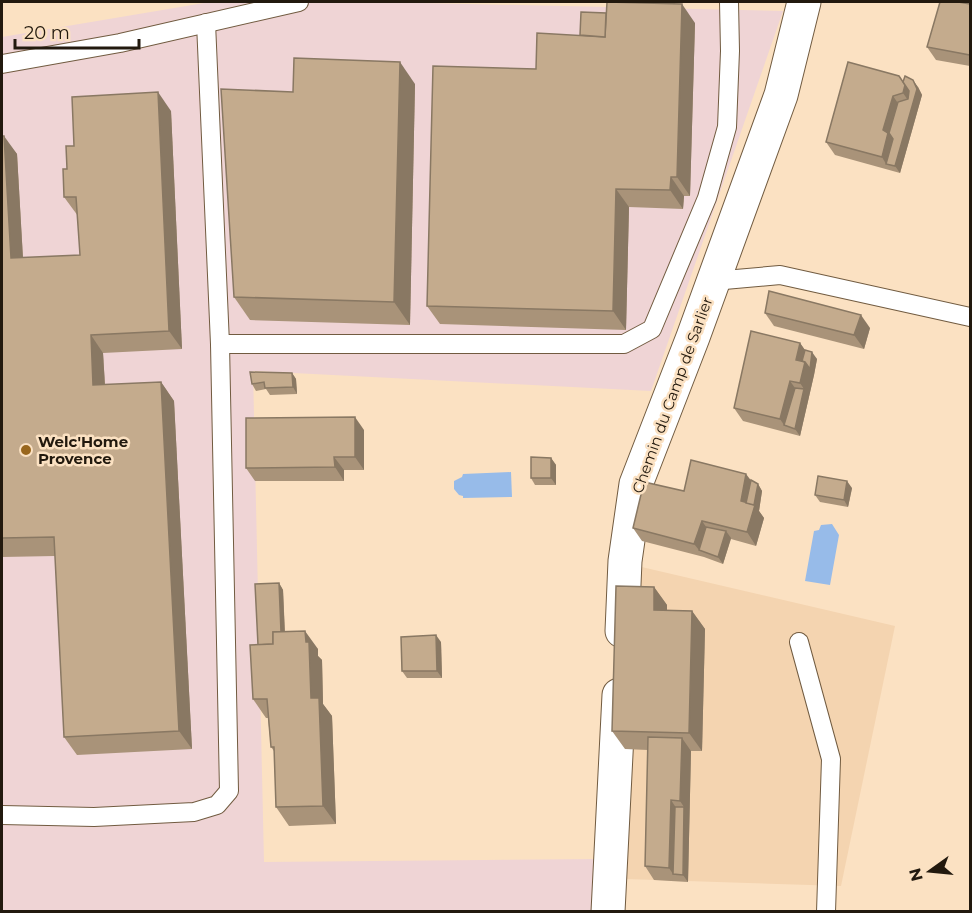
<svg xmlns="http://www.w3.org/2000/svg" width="972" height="913" font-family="Montserrat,sans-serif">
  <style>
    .commercial { fill: #efd4d5 }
    .built { fill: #f4d4b0 }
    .water { fill: #97bbe9 }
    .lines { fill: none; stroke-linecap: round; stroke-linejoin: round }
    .lane-casing { stroke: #715b40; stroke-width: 20 }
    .street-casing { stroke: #715b40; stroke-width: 35 }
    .lane { stroke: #fff; stroke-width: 18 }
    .street { stroke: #fff; stroke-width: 33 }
    .wall { fill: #a99379 }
    .shaded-wall { fill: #897863 }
    .building { fill: #c4ab8d; stroke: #897863; stroke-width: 1.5 }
    .poi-dot { fill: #99661c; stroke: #fbe1c2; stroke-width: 2 }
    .labels { text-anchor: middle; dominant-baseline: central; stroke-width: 5; stroke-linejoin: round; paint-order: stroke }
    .street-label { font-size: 15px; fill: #22190e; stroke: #fbe1c2 }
    .poi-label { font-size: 15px; font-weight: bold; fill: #22190e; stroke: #fbe1c2; text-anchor: start }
  </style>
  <rect width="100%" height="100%" fill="#fbe1c2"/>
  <polygon class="commercial" points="210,2 379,2 783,11 651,391 253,371 264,862 602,859 599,911 2,911 2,37"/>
  <polygon class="built" points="633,565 895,626 841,886 625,879"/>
  <g class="water">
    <polygon points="511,472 512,497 463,498 463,496 459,495 454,489 454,481 462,477 463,474"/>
    <polygon points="832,524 839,535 830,585 805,581 814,531 819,530 821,525"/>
  </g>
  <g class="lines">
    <defs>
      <g id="lane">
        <polyline points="2,64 120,43 299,2"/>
        <polyline points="713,281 780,275 970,317"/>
        <polyline points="220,344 624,344 652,329 707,198 727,127 730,51 729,2"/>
        <polyline points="799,642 831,759 826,912"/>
        <polyline points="2,815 94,817 194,812 217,805 229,791 220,344 206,23"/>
      </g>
      <g id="street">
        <polyline points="622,631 625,561 636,484 693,337 781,95 804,2"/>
        <polyline points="608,912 619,695"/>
      </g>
    </defs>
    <use href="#lane" class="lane-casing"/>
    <use href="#street" class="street-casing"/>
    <use href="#lane" class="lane"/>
    <use href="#street" class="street"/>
  </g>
  <g class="wall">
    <polygon points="970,4 970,66 936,60 927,47"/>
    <polygon points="695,23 690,196 684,196 683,209 629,207 626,330 440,324 427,306 536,69 580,35"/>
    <polygon points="903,82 918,87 922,95 900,173 835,155 826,142"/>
    <polygon points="415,84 410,325 250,320 234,297 293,92"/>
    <polygon points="171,111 182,349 103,353 105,385 161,382 174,401 192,749 77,755 64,737 55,556 2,557 2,136 17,154 23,258 80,255 78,216 64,197 67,169 74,146"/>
    <polygon points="765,313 870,328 864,349 774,326"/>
    <polygon points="800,343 805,350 817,359 814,375 800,436 743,421 734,408"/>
    <polygon points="292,373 296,379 297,394 270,395 266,389 256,391 252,384"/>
    <polygon points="364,430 364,470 344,470 344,481 255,481 246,468"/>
    <polygon points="551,458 556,465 556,485 535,485 531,478"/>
    <polygon points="751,480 758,484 762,491 759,511 764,518 756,546 731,539 723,564 704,557 642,541 633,528"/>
    <polygon points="852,488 848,507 820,502 815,495"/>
    <polygon points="279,583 283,590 285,632 318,649 318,656 322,660 323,704 332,716 336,824 289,826 276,807 274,751 271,747 268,718 266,718 253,699 258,645"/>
    <polygon points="654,587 667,605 667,610 692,611 705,629 702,751 691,751 688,882 654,880 645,866 648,750 625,749 612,731"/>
    <polygon points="441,642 442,678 407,678 402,671"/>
  </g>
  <g class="shaded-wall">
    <polygon points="682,4 695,23 690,196 677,177"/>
    <polygon points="400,62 415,84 410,325 394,302"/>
    <polygon points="913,80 918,87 922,95 900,173 895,166 912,106 903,93 905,85 914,98"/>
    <polygon points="158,92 171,111 182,349 169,331"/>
    <polygon points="893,96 902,109 886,164 882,157 883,130"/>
    <polygon points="4,136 17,154 24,277 11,258"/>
    <polygon points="671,177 684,196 683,209 670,190"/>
    <polygon points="616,189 629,207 626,330 613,311"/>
    <polygon points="861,315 870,328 864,349 854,335"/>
    <polygon points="91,335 103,353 106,404 93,385"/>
    <polygon points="800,343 809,356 812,352 817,359 814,375 800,436 795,429 804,389 800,383 796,360"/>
    <polygon points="292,373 296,379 297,394 293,387"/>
    <polygon points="790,381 800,395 784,425 780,419"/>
    <polygon points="161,382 174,401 192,749 179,731"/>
    <polygon points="355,417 364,430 364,470 355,457"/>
    <polygon points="334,457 344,470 344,481 335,467"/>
    <polygon points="551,458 556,465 556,485 551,478"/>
    <polygon points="746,474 756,487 751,509 741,501"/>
    <polygon points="847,481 852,488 848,507 844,500"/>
    <polygon points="758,484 762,491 759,511 764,518 756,546 747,532"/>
    <polygon points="702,521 711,534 699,550 694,544"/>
    <polygon points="726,531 731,538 723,564 718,557"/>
    <polygon points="279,583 283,590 286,663 282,656"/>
    <polygon points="654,587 667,605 667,628 654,610"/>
    <polygon points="692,611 705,629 702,751 689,733"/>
    <polygon points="305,631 318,649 318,656 322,660 323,704 332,716 336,824 323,806 311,698"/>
    <polygon points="436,635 441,642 442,678 437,671"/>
    <polygon points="682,738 691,751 688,882 683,875 684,807 680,801"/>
    <polygon points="671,800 680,814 673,874 669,868"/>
  </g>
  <g class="building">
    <polygon points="607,2 682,4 677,177 671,177 670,190 616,189 613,311 427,306 433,66 536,69 537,33 605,37"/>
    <polygon points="940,2 958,2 970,4 970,55 927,47"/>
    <polygon points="581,12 606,13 605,37 580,35"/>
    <polygon points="294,58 400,62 394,302 234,297 221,89 293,92"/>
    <polygon points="848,62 899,76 905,85 903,93 893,96 883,130 888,133 882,157 826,142"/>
    <polygon points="905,76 913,80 917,89 895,166 886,164 893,139 889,133 898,102 908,99 909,91 903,82"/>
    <polygon points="158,92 169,331 91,335 93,385 161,382 179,731 64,737 54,537 2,538 2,136 4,136 11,258 80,255 76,197 64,197 63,169 67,169 66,146 74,146 72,97"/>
    <polygon points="769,291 861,315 854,335 765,313"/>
    <polygon points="751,331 800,343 796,360 805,362 800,383 790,381 780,419 734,408"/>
    <polygon points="805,350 812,352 810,369 805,362 802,361"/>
    <polygon points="250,372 292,373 293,387 265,388 264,382 252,384"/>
    <polygon points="795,388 804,389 795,429 784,425"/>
    <polygon points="355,417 355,457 334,457 335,467 246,468 246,418"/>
    <polygon points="531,457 551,458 551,478 531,478"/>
    <polygon points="691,460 746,474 741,501 755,505 747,532 702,521 694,544 633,528 644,482 684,491"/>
    <polygon points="818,476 847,481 844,500 815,495"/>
    <polygon points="751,480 758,484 754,505 746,503"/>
    <polygon points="706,527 726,531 718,557 699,550"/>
    <polygon points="279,583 281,632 273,632 273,644 258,645 255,584"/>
    <polygon points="616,586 654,587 654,610 692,611 689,733 612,731"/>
    <polygon points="305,631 306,642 309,642 311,698 319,698 323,806 276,807 274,747 271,747 267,699 253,699 250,645 273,644 273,632"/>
    <polygon points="436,635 437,671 402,671 401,637"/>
    <polygon points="648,737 682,738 680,801 671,800 669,868 645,866"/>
    <polygon points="675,807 684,807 683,875 673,874"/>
  </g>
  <circle class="poi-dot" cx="26" cy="450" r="6"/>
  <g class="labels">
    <g class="street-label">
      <text transform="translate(672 395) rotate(-70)">Chemin du Camp de Sarlier</text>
    </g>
    <g class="poi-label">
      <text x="38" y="441">Welc'Home<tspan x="38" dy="17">Provence</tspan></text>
    </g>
  </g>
  <rect width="972" height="913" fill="none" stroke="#22190e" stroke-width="6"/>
  <g transform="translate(930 871) rotate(255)" stroke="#fbe1c2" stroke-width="4.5" paint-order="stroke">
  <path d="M0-4.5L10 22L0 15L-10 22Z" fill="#22190e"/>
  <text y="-9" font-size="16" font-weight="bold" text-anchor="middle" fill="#22190e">N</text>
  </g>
  <path d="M15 39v9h124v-9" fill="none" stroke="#22190e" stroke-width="3"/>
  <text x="24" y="39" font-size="18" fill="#22190e" stroke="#fbe1c2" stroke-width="4.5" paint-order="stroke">20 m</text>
</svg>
